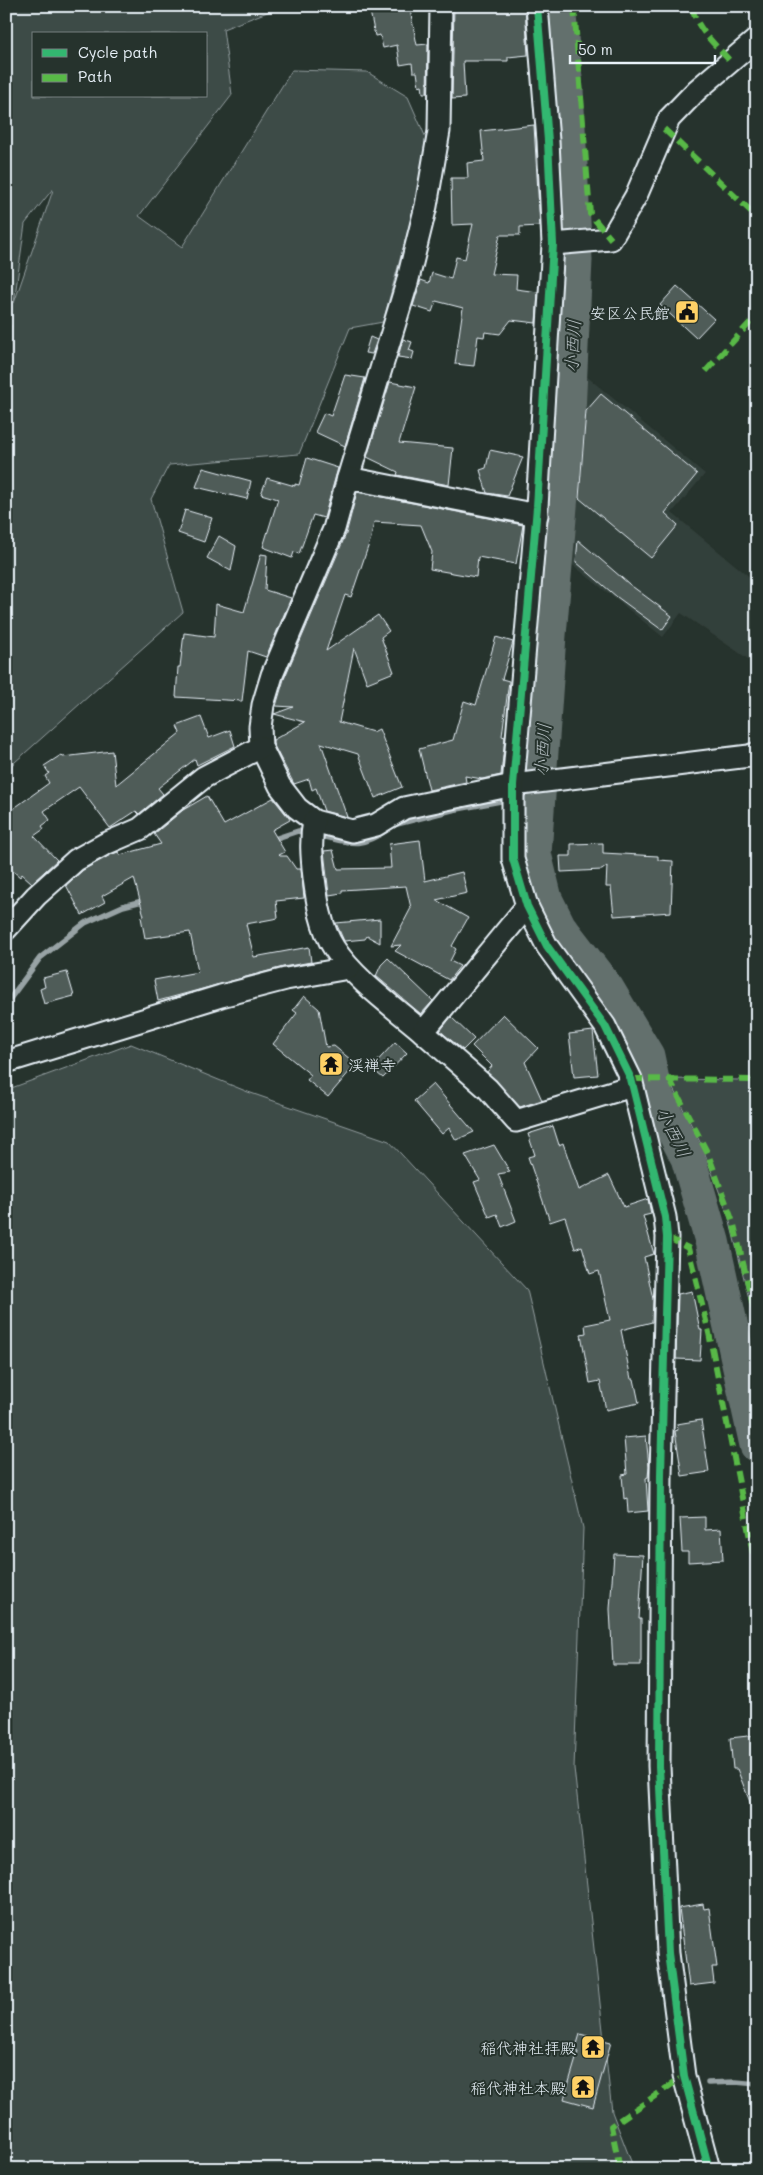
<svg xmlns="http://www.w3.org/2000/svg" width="763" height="2175" font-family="Mali,'Klee One',sans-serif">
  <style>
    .built { fill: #333f3a }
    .green { fill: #3e4b47; stroke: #939ea0; fill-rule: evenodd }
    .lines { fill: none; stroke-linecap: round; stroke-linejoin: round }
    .stream { stroke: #98a3a5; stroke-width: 5.5 }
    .river { stroke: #636f6d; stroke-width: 35 }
    .building { fill: #505c59; stroke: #e8f1f8 }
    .minor-casing { stroke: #e8f1f8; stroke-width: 25 }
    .minor { stroke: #26332d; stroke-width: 21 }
    .quiet { stroke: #58b947; stroke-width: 6; stroke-dasharray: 12 6; stroke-linecap: butt }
    .cycleway-casing { stroke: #26332d; stroke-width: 11 }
    .cycleway { stroke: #33b770; stroke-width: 8 }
    .labels { text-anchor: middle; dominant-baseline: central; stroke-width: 4; stroke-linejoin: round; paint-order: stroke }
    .poi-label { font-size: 16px; fill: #e8f1f8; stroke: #26332d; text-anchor: end }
    .water-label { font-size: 18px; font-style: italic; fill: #b3bdc0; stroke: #26332d }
  </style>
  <rect width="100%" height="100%" fill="#26332d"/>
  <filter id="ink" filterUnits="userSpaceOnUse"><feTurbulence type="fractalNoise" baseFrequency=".02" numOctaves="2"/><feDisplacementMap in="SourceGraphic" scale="10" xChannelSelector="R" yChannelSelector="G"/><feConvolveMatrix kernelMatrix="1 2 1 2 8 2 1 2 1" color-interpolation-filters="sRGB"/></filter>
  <g filter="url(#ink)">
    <polygon class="built" points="580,371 705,474 672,513 757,583 757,665 681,613 663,637 564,558"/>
    <g class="green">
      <path d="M6,6h277l-60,23 9,66 -93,121 43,31 110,-177 75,2 41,25 18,41 -11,66 -32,118 -33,6 -51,126 -130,11 -18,34 32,113 -177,158v-317l5,-128 -5,31zM34,34h172v62h-172zM52,190h1l-39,113 11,-79z"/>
      <polygon points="131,1044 248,1092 389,1141 527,1290 583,1528 574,1768 612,2112 634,2169 6,2169 6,1090"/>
      <polygon points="668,1079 740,1080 757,1079 757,1331 729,1218 702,1146"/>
    </g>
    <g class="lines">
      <g class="stream">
        <polyline points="397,824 452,810 538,794"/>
        <path d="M316,835c33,7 41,15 71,-5"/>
        <polyline points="271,840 298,831 307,833"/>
        <polyline points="6,1004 40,958 85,923 123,906 146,900"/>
        <polyline points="708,2083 736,2082 757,2084"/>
      </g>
      <polyline class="river" points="558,6 566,89 575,260 568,413 549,635 534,854 545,899 559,927 607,989 647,1056 655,1094 688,1158 712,1241 757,1445"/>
    </g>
    <g class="building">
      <polygon points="369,6 405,6 406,11 410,10 417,45 428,44 427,93 423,93 422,85 419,86 417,72 413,72 412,63 400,65 397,45 383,48 380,35 375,36"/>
      <polygon points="454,6 525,6 528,55 508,57 508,61 463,61 465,98 452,99"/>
      <polygon points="534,125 540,226 520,227 520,235 500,235 491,274 517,275 516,289 538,292 536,323 511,320 500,334 485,332 484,337 478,336 474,366 455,364 463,308 436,301 432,312 413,306 421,280 429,283 432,273 451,279 456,257 465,259 473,224 452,225 451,178 468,178 467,163 484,161 481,131"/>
      <polygon points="677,286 714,319 696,338 660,305"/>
      <polygon points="370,337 377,340 372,354 365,353"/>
      <polygon points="403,339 412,342 409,350 414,352 412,359 398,357"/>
      <polygon points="345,375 365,378 345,446 315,432 324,413 331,416"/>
      <polygon points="390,382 416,387 399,443 453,448 449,485 397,475 398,472 367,457"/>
      <polygon points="601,394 697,474 665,513 678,525 651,558 579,498 586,411"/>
      <polygon points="490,450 523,457 507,496 487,493 480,470 486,468"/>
      <polygon points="307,458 338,468 324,518 313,515 299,554 294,552 292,558 263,547 278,499 261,494 267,478 295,486 295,484 299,485"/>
      <polygon points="203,468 251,481 247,499 196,487"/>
      <polygon points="357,492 523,525 516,564 478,557 476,577 430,569 432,552 421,525 374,522 371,538 351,597 345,595 326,651 378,615 389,631 381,637 394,672 367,683 354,648 339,722 373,732 379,729 402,787 375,798 358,754 321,743 347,817 324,811 316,788 312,790 309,779 294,784 273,744 273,740 305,722 274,714 293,707 276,706 284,679 346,534"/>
      <polygon points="185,510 212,518 204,542 178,533"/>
      <polygon points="219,536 236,546 231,571 207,558"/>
      <polygon points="578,540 629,584 672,616 662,630 617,597 576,562"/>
      <polygon points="261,554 267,555 265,590 291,598 266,657 248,651 242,701 176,697 178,667 180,667 184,633 214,637 216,604 244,612"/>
      <polygon points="496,637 513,642 502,679 509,681 502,736 505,737 501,775 482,779 465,776 466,782 429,790 419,749 453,740 464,701 476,705"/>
      <polygon points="201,717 209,738 230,730 235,746 197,765 195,759 158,788 163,794 139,814 136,811 110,828 79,787 44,811 50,820 42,826 44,829 34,836 57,860 32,883 22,874 20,877 6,865 6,814 49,783 45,776 49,773 44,766 61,755 63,757 112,751 116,785 180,733 177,726"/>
      <polygon points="207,796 224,825 273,798 289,818 290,820 272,830 285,852 279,855 280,856 287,856 296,869 301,869 304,898 276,901 278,918 246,924 254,957 309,947 311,962 283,967 158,1001 154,980 198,972 190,932 145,938 141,917 144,916 134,878 102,896 105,902 82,915 66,885 83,870 110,855 118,852 120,855 161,844 154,834 183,810"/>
      <polygon points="420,840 425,881 462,872 467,893 436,900 468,918 452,946 456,949 450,961 460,966 449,980 395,951 401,945 391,946 411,908 406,886 342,890 342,893 329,895 324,851 333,850 338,869 391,868 389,844"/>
      <polygon points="603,843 603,853 658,856 658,860 673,861 671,912 614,916 611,887 606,887 607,866 602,870 561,872 560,856 571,856 571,844"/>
      <polygon points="380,919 380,943 367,936 365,939 344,941 336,923"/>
      <polygon points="388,958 433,1001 421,1014 376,976 381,965"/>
      <polygon points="67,972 74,996 44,1004 40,989 45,987 43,978"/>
      <polygon points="304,996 319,1009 326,1047 334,1046 356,1064 328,1097 307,1080 311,1075 273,1044 297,1013 293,1010"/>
      <polygon points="503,1014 538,1048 525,1062 542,1100 520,1107 487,1072 492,1066 472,1046"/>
      <polygon points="451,1017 474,1039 463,1050 440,1031"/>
      <polygon points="593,1031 598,1075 574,1077 569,1034"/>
      <polygon points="395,1042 407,1053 383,1078 371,1068"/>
      <polygon points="433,1084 474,1132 456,1140 449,1128 442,1134 414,1101"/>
      <polygon points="553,1126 559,1145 563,1143 579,1190 609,1175 624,1207 648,1199 651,1214 643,1216 654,1254 644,1257 653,1299 652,1322 621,1330 631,1379 634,1379 639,1403 606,1410 600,1381 590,1383 581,1334 586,1333 585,1325 610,1320 599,1271 590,1274 582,1246 575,1249 565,1217 550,1222 528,1157 535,1155 528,1134"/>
      <polygon points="494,1145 510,1172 498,1174 516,1221 502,1227 497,1214 489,1217 474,1182 480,1180 465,1155"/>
      <polygon points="692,1291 700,1330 702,1330 700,1360 676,1359 678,1294"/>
      <polygon points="701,1420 709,1472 682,1476 675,1431 678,1430 677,1424"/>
      <polygon points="646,1436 649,1466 648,1477 646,1478 648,1511 628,1513 627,1498 624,1499 622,1475 627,1474 624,1438"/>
      <polygon points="705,1517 705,1530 721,1529 723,1560 688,1562 688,1552 682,1552 680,1518"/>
      <polygon points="614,1554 643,1555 639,1619 641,1619 641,1665 613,1665 610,1609"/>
      <polygon points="757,1735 757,1817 756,1817 737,1769 733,1769 730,1738"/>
      <polygon points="703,1904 704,1909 709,1908 717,1967 712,1967 714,1983 689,1986 679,1908"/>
      <polygon points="580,2034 611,2042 593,2107 564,2099 578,2052 575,2051"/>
    </g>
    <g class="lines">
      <defs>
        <g id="minor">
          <polyline points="441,6 439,131 426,206 407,283 348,478 334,529 272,675 263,705 260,727 261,747 280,786 297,808 314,821 352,831 376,825 404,808 513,785 749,756 757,753"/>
          <polyline points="537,6 548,141 553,244 537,507 513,785 513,859 527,906 547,946 605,1026 631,1079 665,1217 667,1237 661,1474 659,1766 668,1953 684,2076 709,2169"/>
          <polyline points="553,244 611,239 636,196 669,119 697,90 757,39"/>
          <polyline points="348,478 537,515"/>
          <path d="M314,821c-4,20 -2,37 0,57 3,23 7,50 20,70 21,32 60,59 89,84"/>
          <polyline points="527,906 423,1032 488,1089 516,1121 632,1086"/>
          <polyline points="6,929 36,896 76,860 105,844 140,829 204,777 261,747"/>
          <polyline points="6,1062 221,996 286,979 349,968"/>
        </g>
      </defs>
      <use href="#minor" class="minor-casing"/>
      <use href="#minor" class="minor"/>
      <g class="quiet">
        <polyline points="574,6 590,214 611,239"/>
        <path d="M692,6c3,22 24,39 38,55"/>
        <polyline points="664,129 757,217"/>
        <polyline points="706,371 757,315"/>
        <polyline points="669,1078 708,1154 734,1225 757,1322"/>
        <polyline points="631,1079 757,1080"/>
        <polyline points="667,1237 688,1248 709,1333 757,1573"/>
        <polyline points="620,2169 611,2126 684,2076"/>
      </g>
      <defs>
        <polyline id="cycleway" points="537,6 548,141 553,244 537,507 513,785 513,859 527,906 547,946 605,1026 631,1079 665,1217 667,1237 661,1474 659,1766 668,1953 684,2076 709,2169"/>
      </defs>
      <use href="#cycleway" class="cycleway-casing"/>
      <use href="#cycleway" class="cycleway"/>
    </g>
  </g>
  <defs>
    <symbol id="civic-square" viewBox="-11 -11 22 22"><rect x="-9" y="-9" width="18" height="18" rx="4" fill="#ffd166" stroke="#26332d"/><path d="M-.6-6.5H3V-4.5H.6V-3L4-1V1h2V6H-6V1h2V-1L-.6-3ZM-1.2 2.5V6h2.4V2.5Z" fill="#111"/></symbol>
    <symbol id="temple-square" viewBox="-11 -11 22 22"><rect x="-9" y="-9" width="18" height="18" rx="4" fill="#ffd166" stroke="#26332d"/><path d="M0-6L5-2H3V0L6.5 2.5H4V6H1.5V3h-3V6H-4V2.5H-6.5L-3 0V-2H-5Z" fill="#111"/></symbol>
  </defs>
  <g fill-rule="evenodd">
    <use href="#civic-square" x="673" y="298" width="28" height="28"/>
    <use href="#temple-square" x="317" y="1050" width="28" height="28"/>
    <use href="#temple-square" x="579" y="2033" width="28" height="28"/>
    <use href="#temple-square" x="569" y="2073" width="28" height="28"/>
  </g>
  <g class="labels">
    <g class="poi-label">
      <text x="670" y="312">安区公民館</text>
      <text x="348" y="1064" text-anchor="start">渓禅寺</text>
      <text x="576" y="2047">稲代神社拝殿</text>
      <text x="566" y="2087">稲代神社本殿</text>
    </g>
    <g class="water-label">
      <text transform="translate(572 346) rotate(-87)">小西川</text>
      <text transform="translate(542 750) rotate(-86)">小西川</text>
      <text transform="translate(674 1132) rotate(64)">小西川</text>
    </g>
  </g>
  <rect width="763" height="2175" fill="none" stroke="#26332d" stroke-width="25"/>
  <rect x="12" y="12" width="738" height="2150" fill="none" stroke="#e8f1f8" stroke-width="2" filter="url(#ink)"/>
  <rect x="32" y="32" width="175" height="65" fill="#26332d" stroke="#747f7e"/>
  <rect x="42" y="49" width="25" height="8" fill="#33b770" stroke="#747f7e"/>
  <text x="78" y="58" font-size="15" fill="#e8f1f8">Cycle path</text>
  <rect x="42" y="74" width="25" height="8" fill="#58b947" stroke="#747f7e"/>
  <text x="78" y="82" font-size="15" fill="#e8f1f8">Path</text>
  <path d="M570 55v8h145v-8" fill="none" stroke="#e8f1f8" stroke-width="2.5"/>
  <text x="578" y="55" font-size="15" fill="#e8f1f8" stroke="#26332d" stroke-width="4" paint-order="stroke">50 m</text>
</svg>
